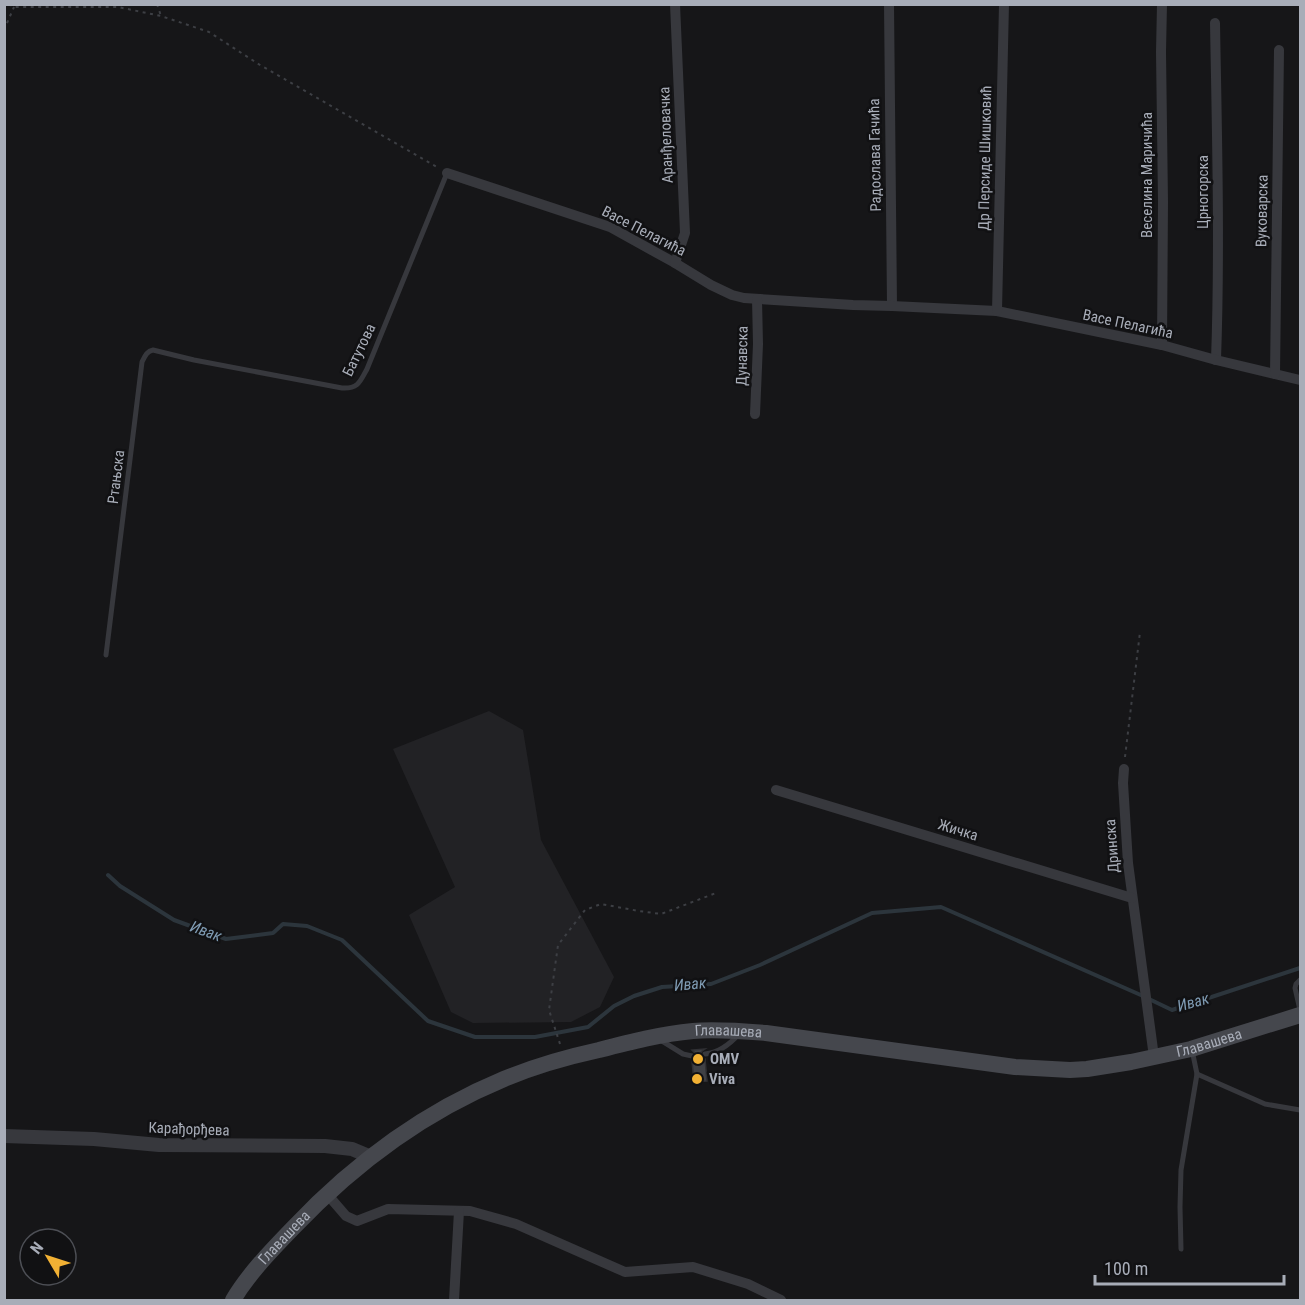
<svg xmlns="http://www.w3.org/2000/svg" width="1305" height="1305" font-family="'Roboto Condensed',sans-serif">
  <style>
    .built { fill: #222225 }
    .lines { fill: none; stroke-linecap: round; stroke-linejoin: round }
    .stream { stroke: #2c353c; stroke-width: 4 }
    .building { fill: #404145; stroke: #303034; stroke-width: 1.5 }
    .path { stroke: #3d3f44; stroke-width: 2; stroke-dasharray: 3 4.5; stroke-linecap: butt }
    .service { stroke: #37383d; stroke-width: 5 }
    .minor { stroke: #37383d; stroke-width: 10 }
    .tertiary { stroke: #37383d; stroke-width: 14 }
    .secondary { stroke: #45474d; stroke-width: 16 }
    .poi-dot { fill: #f2b134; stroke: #111113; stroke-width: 2 }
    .labels { text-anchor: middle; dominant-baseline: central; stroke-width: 5; stroke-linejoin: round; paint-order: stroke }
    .street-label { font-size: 15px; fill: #a8adb8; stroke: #111113 }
    .poi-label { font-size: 15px; font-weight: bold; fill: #a8adb8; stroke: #111113; text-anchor: start }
    .water-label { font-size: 16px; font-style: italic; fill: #7f9bb3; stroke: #111113 }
  </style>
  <rect width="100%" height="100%" fill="#161618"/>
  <polygon class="built" points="489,711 523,730 541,840 614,977 600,1007 571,1022 473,1023 451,1012 409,915 455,887 393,749"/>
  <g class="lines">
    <g class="stream">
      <polyline points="108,875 120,886 174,920 226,939 273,933 283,924 307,926 342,940 428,1021 475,1037 535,1037 588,1027 614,1006 634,996 662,987 711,984 760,965 872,913 941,907 1143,996"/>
      <polyline points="1149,999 1172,1010 1300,968"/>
    </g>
  </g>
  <polygon class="building" points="705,1049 702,1051 700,1054 702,1057 705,1059 707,1081 694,1082 692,1061 696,1059 697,1055 692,1050"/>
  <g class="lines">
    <g class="path">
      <polyline points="9,4 14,7 118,7 161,16 209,32 260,65 437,167"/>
      <polyline points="157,4 161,16"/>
      <polyline points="4,30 14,7"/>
      <polyline points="1125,757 1140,632"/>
      <polyline points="560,1044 549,1010 558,945 585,910 601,904 639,911 661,914 716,893"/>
    </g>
    <g class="service">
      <path d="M106,655l36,-293c3,-6 5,-11 11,-12l41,10 148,28c16,1 18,-6 25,-19l80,-196"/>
      <polyline points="1300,980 1296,984 1295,988 1300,1010"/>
      <polyline points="662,1041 683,1054 692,1056"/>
      <path d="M705,1054c13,-1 25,-10 34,-20"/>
      <polyline points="1197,1074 1265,1104 1300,1110"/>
      <polyline points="1181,1249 1180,1207 1181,1170 1197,1074 1192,1050"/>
    </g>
    <g class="minor">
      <polyline points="889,4 892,306"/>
      <polyline points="1162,4 1161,52 1163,202 1162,345"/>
      <path d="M1215,23c2,113 5,225 1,337"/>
      <polyline points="447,173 610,227 675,263 711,285 732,295 744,298 853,305 892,306 997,311 1162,345 1216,360 1300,380"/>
      <polyline points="675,263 685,233 675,4"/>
      <polyline points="997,311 1004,4"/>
      <polyline points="1275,374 1279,50"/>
      <polyline points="755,414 758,344 757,299"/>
      <polyline points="1124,769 1123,783 1128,863 1154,1057"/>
      <polyline points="776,790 1132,898"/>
      <polyline points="327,1194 346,1216 357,1221 388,1209 470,1211 516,1224 625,1272 693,1267 748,1284 781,1300"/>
      <polyline points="454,1300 459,1211"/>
    </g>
    <polyline class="tertiary" points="4,1136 94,1139 159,1145 325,1146 352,1149 371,1157"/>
    <path class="secondary" id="s1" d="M233,1300c16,-27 39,-50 61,-73 59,-62 130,-115 210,-148 31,-13 63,-22 95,-29 31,-8 62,-16 94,-19 24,-2 48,0 73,2l249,34 55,3 17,-1 44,-7 60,-13 109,-34"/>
  </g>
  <g class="poi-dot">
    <circle cx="698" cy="1059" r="6"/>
    <circle cx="697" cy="1079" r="6"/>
  </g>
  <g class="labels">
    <g class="street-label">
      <text transform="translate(666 135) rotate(-92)">Аранђеловачка</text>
      <text transform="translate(875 155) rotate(-91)">Радослава Гачића</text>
      <text transform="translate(985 158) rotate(-89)">Др Персиде Шишковић</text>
      <text transform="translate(1147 175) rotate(-90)">Веселина Маричића</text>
      <text transform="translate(1203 192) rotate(-90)">Црногорска</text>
      <text transform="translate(1262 211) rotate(-89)">Вуковарска</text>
      <text transform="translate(644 231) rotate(27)">Васе Пелагића</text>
      <text transform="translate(1128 324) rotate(12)">Васе Пелагића</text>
      <text transform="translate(359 350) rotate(-64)">Батутова</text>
      <text transform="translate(742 356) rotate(-89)">Дунавска</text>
      <text transform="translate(116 477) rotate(-83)">Ртањска</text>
      <text transform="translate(958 830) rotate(17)">Жичка</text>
      <text transform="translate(1112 846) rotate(-94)">Дринска</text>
      <text stroke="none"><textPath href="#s1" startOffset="585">Главашева</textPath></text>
      <text stroke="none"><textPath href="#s1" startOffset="1071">Главашева</textPath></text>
      <text transform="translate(189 1129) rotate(2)">Карађорђева</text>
      <text stroke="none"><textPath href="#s1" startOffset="81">Главашева</textPath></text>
    </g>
    <g class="poi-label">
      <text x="710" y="1059">OMV</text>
      <text x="709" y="1079">Viva</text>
    </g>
    <g class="water-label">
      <text transform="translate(206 931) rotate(20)">Ивак</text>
      <text transform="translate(690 984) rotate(-5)">Ивак</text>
      <text transform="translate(1193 1002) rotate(-16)">Ивак</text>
    </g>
  </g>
  <rect width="1305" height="1305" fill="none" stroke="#a8adb8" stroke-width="12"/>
  <g transform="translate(48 1257) rotate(309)"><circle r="28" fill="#111113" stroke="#4d4f55" stroke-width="1.5"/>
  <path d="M0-4.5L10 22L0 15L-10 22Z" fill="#f2b134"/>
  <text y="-9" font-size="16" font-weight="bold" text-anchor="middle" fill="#a8adb8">N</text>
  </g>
  <path d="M1095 1275v9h189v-9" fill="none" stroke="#a8adb8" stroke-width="3"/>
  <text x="1104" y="1275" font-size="18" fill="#a8adb8" stroke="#111113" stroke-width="4.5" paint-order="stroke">100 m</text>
</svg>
